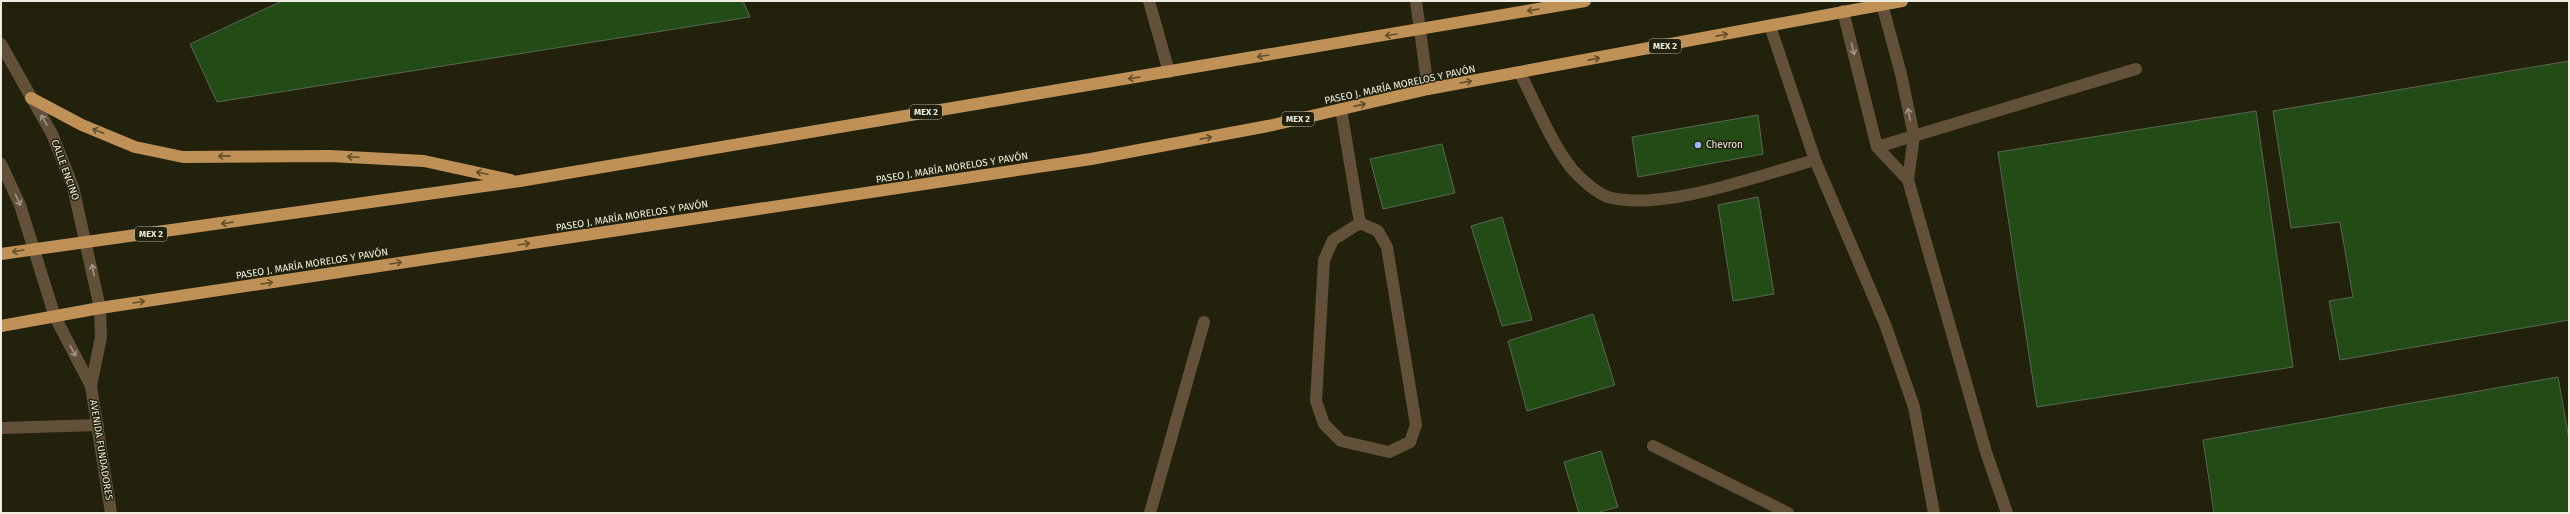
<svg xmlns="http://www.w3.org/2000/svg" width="2570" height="514" font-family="'Fira Sans',sans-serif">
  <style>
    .building { fill: #224b15; stroke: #596855 }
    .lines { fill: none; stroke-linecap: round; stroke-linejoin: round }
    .minor { stroke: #625039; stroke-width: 12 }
    .highway { stroke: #bf9156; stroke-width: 12 }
    .oneway { stroke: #614e2a }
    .oneway2 { stroke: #a19684 }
    .poi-dot { fill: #9eb4fd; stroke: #22210c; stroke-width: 1.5 }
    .labels { text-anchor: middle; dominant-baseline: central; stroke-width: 3; stroke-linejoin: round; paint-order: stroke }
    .shield { fill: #22210c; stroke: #b0afa0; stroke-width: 1 }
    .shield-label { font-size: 9px; font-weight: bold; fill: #edecdf }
    .street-label { font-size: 10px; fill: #edecdf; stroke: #22210c }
    .poi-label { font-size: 10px; fill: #edecdf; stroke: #22210c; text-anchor: start }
  </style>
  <rect width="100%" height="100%" fill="#22210c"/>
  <g class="building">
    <polygon points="282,1 743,1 750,17 217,102 190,44"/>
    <polygon points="2569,61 2569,320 2340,360 2329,301 2353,297 2340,222 2291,228 2273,111"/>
    <polygon points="2256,111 2293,367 2037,407 1998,152"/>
    <polygon points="1758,115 1763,154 1638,177 1632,137"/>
    <polygon points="1442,144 1455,193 1383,209 1370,159"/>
    <polygon points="1758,197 1774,294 1733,301 1718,205"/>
    <polygon points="1502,217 1532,320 1502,326 1471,226"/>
    <polygon points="1593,314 1615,385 1527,411 1508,341"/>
    <polygon points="2558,377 2569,439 2569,513 2214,513 2203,440"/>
    <polygon points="1601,451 1618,507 1596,513 1579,513 1564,462"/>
  </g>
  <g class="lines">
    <g class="minor">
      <polyline points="1149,1 1169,72"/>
      <polyline points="1416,1 1428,89"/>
      <polyline points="1882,4 1901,74 1914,136 1908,180 1986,452 2007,513"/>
      <polyline points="1843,11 1877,147 1908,180"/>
      <polyline points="1770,26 1815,160 1885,324 1914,407 1934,513"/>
      <polyline points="1,44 52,134 73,187 100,308 101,337 91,386"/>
      <path d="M1520,73c16,31 30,68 52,96 8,9 24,24 36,28 55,15 152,-22 207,-37"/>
      <polyline points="1341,109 1360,223 1378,231 1387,247 1416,425 1410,442 1389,452 1341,441 1324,424 1316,401 1324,260 1333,240 1360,223"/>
      <polyline points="1877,147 2136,69"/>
      <polyline points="1,164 20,205 55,317 91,386 111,513"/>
      <polyline points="1,428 98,425"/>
      <polyline points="1653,446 1788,513"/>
      <polyline points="1150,513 1204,322"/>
    </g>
    <g class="highway">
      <polyline points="31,98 82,125 135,147 183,157 330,156 424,161 511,180"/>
      <polyline points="1,254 520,181 1585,1"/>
      <polyline points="1,326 100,308 1091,159 1268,126 1428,89 1902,1"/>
    </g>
  </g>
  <defs><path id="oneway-shaft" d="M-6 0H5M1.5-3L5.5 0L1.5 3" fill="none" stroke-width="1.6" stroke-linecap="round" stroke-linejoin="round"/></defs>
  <g class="oneway">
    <use href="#oneway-shaft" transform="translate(1533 10) rotate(170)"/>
    <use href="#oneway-shaft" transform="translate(1391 35) rotate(171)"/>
    <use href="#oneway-shaft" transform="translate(1722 35) rotate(-11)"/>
    <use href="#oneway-shaft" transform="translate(1263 56) rotate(171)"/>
    <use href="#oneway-shaft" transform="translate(1594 59) rotate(-11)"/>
    <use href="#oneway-shaft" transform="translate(1134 78) rotate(171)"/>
    <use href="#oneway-shaft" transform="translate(1466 82) rotate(-10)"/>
    <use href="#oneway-shaft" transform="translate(1360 105) rotate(-13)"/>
    <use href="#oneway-shaft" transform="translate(98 131) rotate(-158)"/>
    <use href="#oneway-shaft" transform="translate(1206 138) rotate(-11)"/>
    <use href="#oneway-shaft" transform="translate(224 156) rotate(179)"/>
    <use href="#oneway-shaft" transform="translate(353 157) rotate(-177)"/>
    <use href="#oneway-shaft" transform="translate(482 173) rotate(-168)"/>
    <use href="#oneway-shaft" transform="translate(227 223) rotate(172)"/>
    <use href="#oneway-shaft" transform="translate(524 244) rotate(-9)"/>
    <use href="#oneway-shaft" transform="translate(18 251) rotate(171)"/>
    <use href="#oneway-shaft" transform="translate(396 263) rotate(-9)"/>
    <use href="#oneway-shaft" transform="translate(267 283) rotate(-9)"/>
    <use href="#oneway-shaft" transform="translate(139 302) rotate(-9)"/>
  </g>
  <g class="oneway2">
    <use href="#oneway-shaft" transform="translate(1853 49) rotate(76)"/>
    <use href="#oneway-shaft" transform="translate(1909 114) rotate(-102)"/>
    <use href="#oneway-shaft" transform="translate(44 120) rotate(-120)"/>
    <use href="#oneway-shaft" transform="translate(18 200) rotate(65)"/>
    <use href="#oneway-shaft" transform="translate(93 270) rotate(-101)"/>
    <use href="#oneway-shaft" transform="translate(73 351) rotate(62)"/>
  </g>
  <circle class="poi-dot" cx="1698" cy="145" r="4"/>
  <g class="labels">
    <g class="shield">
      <rect x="1649" y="39" width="32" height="14" rx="3"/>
      <rect x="910" y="105" width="32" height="14" rx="3"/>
      <rect x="1282" y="112" width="32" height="14" rx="3"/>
      <rect x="135" y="227" width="32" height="14" rx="3"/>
    </g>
    <g class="shield-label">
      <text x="1665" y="46">MEX 2</text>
      <text x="926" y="112">MEX 2</text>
      <text x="1298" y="119">MEX 2</text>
      <text x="151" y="234">MEX 2</text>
    </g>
    <g class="street-label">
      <text transform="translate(1400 85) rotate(-12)">PASEO J. MARÍA MORELOS Y PAVÓN</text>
      <text transform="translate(952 168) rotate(-9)">PASEO J. MARÍA MORELOS Y PAVÓN</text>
      <text transform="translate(65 170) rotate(70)">CALLE ENCINO</text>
      <text transform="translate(632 216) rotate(-9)">PASEO J. MARÍA MORELOS Y PAVÓN</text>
      <text transform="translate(312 264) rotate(-9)">PASEO J. MARÍA MORELOS Y PAVÓN</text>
      <text transform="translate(101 450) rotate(81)">AVENIDA FUNDADORES</text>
    </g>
    <g class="poi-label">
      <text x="1706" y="145">Chevron</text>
    </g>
  </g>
  <rect width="2570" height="514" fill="none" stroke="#edecdf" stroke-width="4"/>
</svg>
